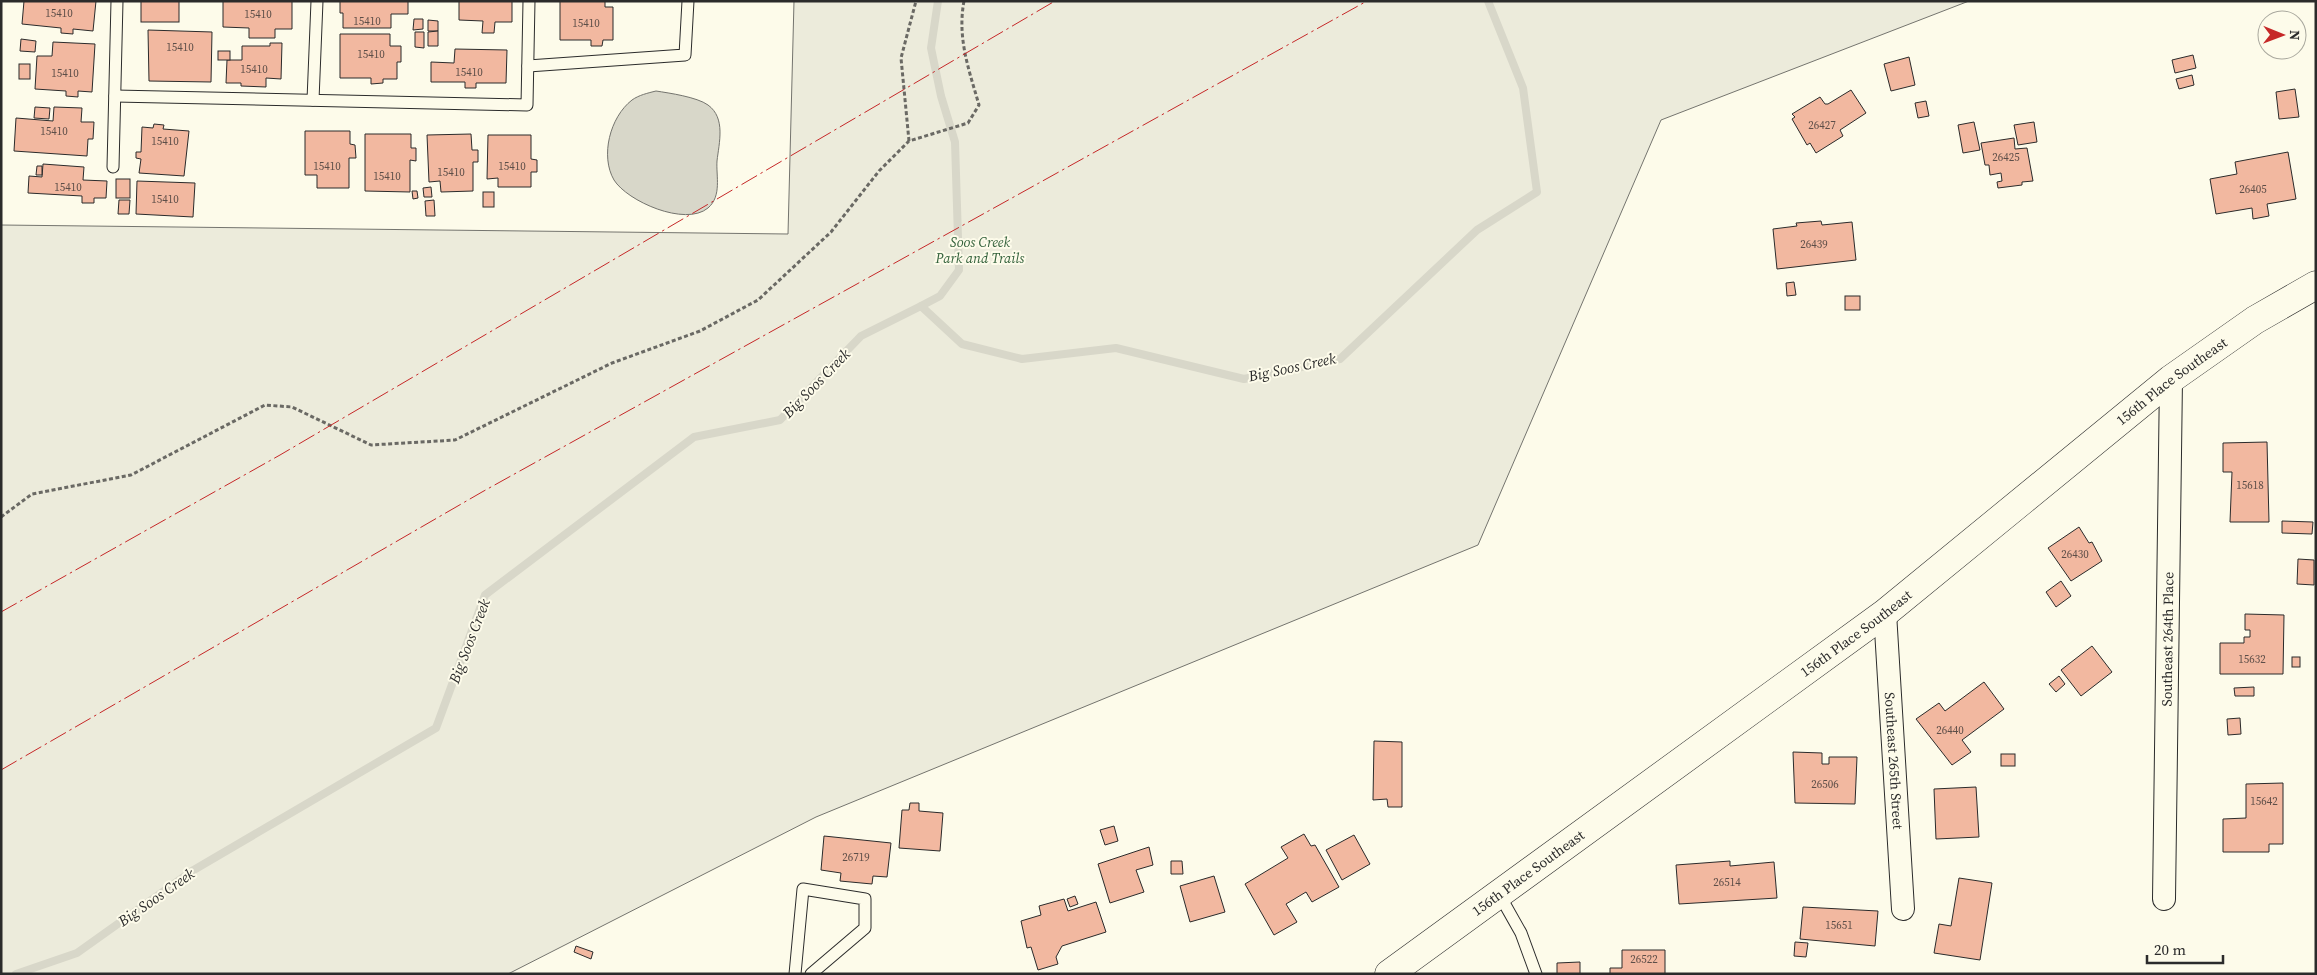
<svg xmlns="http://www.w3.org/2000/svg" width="2317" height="975" font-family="'Source Serif 4',serif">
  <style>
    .green { fill: #ecebdb; stroke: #74746e }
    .water { fill: #d8d7c9; stroke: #74746e }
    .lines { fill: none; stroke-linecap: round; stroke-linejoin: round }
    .stream { stroke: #d8d7c9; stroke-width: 8 }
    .building { fill: #f2b8a0; stroke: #2b2b2b }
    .lane-casing { stroke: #2b2b2b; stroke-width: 13 }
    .street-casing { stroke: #2b2b2b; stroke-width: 24 }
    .secondary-casing { stroke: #2b2b2b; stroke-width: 29 }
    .path { stroke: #6a6964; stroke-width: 3; stroke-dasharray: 4 2.5; stroke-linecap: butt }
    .lane { stroke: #fdfbea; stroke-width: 11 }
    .street { stroke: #fdfbea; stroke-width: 22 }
    .secondary { stroke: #fdfbea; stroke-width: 28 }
    .power { stroke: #c62828; stroke-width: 1; stroke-dasharray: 18 4 2.5 4; stroke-linecap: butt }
    .labels { text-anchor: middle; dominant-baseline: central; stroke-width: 4; stroke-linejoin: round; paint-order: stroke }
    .number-label { font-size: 11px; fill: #5d4e48 }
    .park-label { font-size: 14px; font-style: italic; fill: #34623c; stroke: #fdfbea }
    .street-label { font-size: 14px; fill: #2b2b2b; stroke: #fdfbea }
    .water-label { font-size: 15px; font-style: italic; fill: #2b2b2b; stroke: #fdfbea }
  </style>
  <rect width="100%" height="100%" fill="#fdfbea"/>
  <polygon class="green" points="794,1 1969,1 1661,120 1478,545 816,817 508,974 1,974 1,225 788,234"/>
  <path class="water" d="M656,91c13,2 41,6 52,14 18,13 11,38 9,56 -1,15 5,35 -9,47 -23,19 -81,-7 -94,-28 -14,-24 -4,-63 18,-80 7,-5 16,-7 24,-9z"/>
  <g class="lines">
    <g class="stream">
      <polyline points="921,306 940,296 959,270 955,142 941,96 931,48 938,1"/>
      <polyline points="16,974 77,953 192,871 436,728 485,595 694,437 780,420 861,336 921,306 962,344 1022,359 1116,348 1244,379 1340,359 1477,230 1537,192 1523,88 1488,1"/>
    </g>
  </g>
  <g class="building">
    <polygon points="24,1 96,1 93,31 73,29 73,34 61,33 61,28 22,24"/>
    <rect x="141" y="1" width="38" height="21"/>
    <polygon points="223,1 292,1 292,29 275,29 275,38 249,38 249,28 223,27"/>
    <polygon points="340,1 408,1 408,14 391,14 391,28 343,28 343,13 340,13"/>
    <polygon points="459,1 512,1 512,22 495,22 494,33 482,33 483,21 459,20"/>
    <polygon points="560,1 605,1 605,7 613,7 613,40 603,40 602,46 591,46 591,40 560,40"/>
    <polygon points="414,19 423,19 423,29 413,30"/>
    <polygon points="428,20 438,21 438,31 428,31"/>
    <polygon points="148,30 212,32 211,82 149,81"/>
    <polygon points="438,31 438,46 428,46 428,32"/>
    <polygon points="415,32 424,32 424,48 415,47"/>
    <polygon points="340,34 390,34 390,46 401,46 401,62 397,62 397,79 383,79 383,83 371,84 371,78 340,78"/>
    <polygon points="21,39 36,41 35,52 20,51"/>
    <polygon points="53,42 95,44 92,92 78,91 78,97 66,96 66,91 35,89 37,56 52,56"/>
    <polygon points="270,43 282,43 281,79 266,78 266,87 241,86 241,83 226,83 227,60 242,60 242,46 270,46"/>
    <polygon points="455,49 507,50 506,83 476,83 476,88 465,88 465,82 431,82 431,62 454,63"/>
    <rect x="218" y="51" width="12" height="9"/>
    <polygon points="2193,55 2196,68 2175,73 2172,60"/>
    <polygon points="1909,57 1915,85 1891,91 1884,64"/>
    <rect x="19" y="64" width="11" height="15"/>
    <polygon points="2192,75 2194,85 2179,89 2176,79"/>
    <polygon points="2295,89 2299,117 2279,119 2276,92"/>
    <polygon points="1851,90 1866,113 1840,130 1843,136 1816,153 1810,143 1807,145 1792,119 1795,117 1792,114 1820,97 1825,104 1828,104"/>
    <polygon points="1926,101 1929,116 1918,118 1915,103"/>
    <polygon points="35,107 50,108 49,119 34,118"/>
    <polygon points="54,107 82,108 81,122 94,122 93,139 88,139 87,156 14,151 16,118 53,121"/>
    <polygon points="1974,122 1980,150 1963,153 1958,125"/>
    <polygon points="2034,122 2037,142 2018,145 2014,125"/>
    <polygon points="154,124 164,125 163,129 189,131 184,176 139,173 141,159 136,158 136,152 141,152 142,127 153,128"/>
    <polygon points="305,131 350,131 350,144 355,145 356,158 349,158 349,188 317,188 317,175 305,175"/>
    <polygon points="365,134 411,134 411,148 416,148 416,161 410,160 410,192 365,191"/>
    <polygon points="471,134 472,150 478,150 478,162 473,162 473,191 441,192 440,181 429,182 427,135"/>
    <polygon points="488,135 531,135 531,159 537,160 537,172 531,172 531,187 498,187 498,178 487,179"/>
    <polygon points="2014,138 2015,149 2027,148 2033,181 2022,182 2022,185 1998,188 1997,182 2002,181 2001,173 1990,175 1989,165 1985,165 1981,143"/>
    <polygon points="2288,152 2296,199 2267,204 2269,216 2253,219 2252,208 2216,214 2210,179 2237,174 2235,162"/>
    <polygon points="43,164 84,167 83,180 107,181 106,198 94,198 94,203 82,203 82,196 28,193 29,176 42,177"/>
    <polygon points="37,166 42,166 42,175 36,175"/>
    <rect x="116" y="179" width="14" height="19"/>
    <polygon points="137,181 195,183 193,217 136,214"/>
    <polygon points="431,187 432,197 424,197 423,188"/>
    <polygon points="412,191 417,191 418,198 413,199"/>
    <rect x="483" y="192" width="11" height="15"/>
    <polygon points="119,200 130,200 129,214 118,214"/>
    <polygon points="434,200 435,216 426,216 425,201"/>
    <polygon points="1821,221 1822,225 1852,222 1856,260 1777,269 1773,229 1797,226 1796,223"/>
    <polygon points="1794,282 1796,295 1787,296 1786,283"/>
    <rect x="1845" y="296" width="15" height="14"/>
    <polygon points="2267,442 2269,522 2230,522 2232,472 2223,472 2223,443"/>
    <polygon points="2282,521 2313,522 2312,534 2282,533"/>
    <polygon points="2079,527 2089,543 2092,542 2102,561 2071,581 2048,548"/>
    <polygon points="2298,559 2314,560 2314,585 2297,584"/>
    <polygon points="2061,581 2071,596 2056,607 2046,592"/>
    <polygon points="2245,614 2284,615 2283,674 2220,674 2220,643 2244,643 2244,637 2250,637 2250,630 2245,630"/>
    <polygon points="2092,646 2112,672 2081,696 2061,670"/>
    <rect x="2292" y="657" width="8" height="10"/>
    <polygon points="2059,676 2065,684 2056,692 2049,684"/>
    <polygon points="1984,682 2004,709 1962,740 1971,752 1952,765 1916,719 1939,703 1945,711"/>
    <polygon points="2254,687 2254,696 2235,696 2234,688"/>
    <polygon points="2240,718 2241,734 2228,735 2227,719"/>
    <polygon points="1374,741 1402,742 1402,807 1388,807 1387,799 1373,800"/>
    <polygon points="1793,752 1822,753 1822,764 1829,764 1829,757 1857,757 1855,804 1795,803"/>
    <rect x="2001" y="754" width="14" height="12"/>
    <polygon points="2283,783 2283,844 2269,844 2269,852 2223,852 2223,819 2246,818 2246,784"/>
    <polygon points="1976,787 1979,837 1936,839 1934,789"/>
    <polygon points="910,803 919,803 919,811 943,813 940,851 899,848 902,810 909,810"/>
    <polygon points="1114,826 1118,841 1105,845 1100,830"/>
    <polygon points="1304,834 1311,846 1315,845 1339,887 1312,902 1306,892 1286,904 1297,922 1274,935 1245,884 1288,858 1281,847"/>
    <polygon points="1354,835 1370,864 1342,880 1326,850"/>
    <polygon points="824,836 891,843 887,877 873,876 872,884 840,881 841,873 821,870"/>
    <polygon points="1149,847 1153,865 1136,870 1144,892 1110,903 1098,864"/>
    <polygon points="1171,861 1182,861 1183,874 1171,874"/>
    <polygon points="1730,861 1730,866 1774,862 1777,898 1679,904 1676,865"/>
    <polygon points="1214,876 1225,912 1190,922 1180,886"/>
    <polygon points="1959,878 1992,883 1980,960 1934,953 1939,924 1951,926"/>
    <polygon points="1075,896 1078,904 1070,907 1067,899"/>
    <polygon points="1064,899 1068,911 1096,902 1106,932 1062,946 1056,957 1058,964 1038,970 1031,947 1027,948 1021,921 1041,915 1039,906"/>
    <polygon points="1803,907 1878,911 1875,946 1800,939"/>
    <polygon points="1795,942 1808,943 1806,957 1794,956"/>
    <polygon points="576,946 593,952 591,959 574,952"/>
    <polygon points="1622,950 1665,950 1665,974 1610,974 1610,968 1622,968"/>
    <polygon points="1580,962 1580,974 1557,974 1557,963"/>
  </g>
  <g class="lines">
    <defs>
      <g id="lane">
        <polyline points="528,66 685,55 688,1"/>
        <polyline points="115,96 527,105 529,1"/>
        <polyline points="313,100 317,1"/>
        <polyline points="113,167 117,1"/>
        <polyline points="1499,894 1521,933 1536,974"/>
        <polyline points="795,974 803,889 865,899 865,928 811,974"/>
      </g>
      <g id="street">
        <path id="s1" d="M1885,613l18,296"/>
        <path id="s2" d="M2164,899l7,-520"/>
      </g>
      <g id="secondary">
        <path id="s3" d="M1389,974l496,-361 286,-234 84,-59 61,-35"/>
      </g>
    </defs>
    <use href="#lane" class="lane-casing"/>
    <use href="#street" class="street-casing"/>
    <use href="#secondary" class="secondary-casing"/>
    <g class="path">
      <polyline points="909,141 901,58 916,1"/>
      <path d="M1,517l31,-23 99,-19 134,-70 27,2 79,38 84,-5 157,-77 88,-32 58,-31 73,-68 48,-61 30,-30 59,-18 11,-18c-10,-35 -22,-67 -15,-104"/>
    </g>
    <use href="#lane" class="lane"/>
    <use href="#street" class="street"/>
    <use href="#secondary" class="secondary"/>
    <g class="power">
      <polyline points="1,612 280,455 1055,1"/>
      <polyline points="1,770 482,492 1367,1"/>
    </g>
  </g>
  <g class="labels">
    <g class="number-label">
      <text x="59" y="13">15410</text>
      <text x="258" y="14">15410</text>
      <text x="367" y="21">15410</text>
      <text x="586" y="23">15410</text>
      <text x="180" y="47">15410</text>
      <text x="371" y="54">15410</text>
      <text x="254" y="69">15410</text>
      <text x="469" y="72">15410</text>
      <text x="65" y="73">15410</text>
      <text x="1822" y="125">26427</text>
      <text x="54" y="131">15410</text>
      <text x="165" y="141">15410</text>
      <text x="2006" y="157">26425</text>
      <text x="327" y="166">15410</text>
      <text x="512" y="166">15410</text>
      <text x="451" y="172">15410</text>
      <text x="387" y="176">15410</text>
      <text x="68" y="187">15410</text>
      <text x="2253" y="189">26405</text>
      <text x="165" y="199">15410</text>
      <text x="1814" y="244">26439</text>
      <text x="2250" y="485">15618</text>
      <text x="2075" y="554">26430</text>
      <text x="2252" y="659">15632</text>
      <text x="1950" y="730">26440</text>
      <text x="1825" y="784">26506</text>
      <text x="2264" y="801">15642</text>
      <text x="856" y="857">26719</text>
      <text x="1727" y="882">26514</text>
      <text x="1839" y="925">15651</text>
      <text x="1644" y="959">26522</text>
    </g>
    <g class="park-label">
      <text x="980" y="242">Soos Creek<tspan x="980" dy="16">Park and Trails</tspan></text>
    </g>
    <g class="street-label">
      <text stroke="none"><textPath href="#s3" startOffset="982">156th Place Southeast</textPath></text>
      <text stroke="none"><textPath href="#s3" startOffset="578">156th Place Southeast</textPath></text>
      <text stroke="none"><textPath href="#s2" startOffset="260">Southeast 264th Place</textPath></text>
      <text stroke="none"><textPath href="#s1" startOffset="148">Southeast 265th Street</textPath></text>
      <text stroke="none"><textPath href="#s3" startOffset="172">156th Place Southeast</textPath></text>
    </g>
    <g class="water-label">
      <text transform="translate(1292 367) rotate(-12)">Big Soos Creek</text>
      <text transform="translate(816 383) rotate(-46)">Big Soos Creek</text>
      <text transform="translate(469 641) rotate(-69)">Big Soos Creek</text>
      <text transform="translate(156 897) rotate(-35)">Big Soos Creek</text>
    </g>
  </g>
  <rect width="2317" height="975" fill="none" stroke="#2b2b2b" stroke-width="5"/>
  <g transform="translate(2282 35) rotate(91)"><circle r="24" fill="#fdfbea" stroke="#a9a89e"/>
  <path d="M0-4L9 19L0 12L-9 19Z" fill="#c62828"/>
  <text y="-8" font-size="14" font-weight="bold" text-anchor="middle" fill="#2b2b2b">N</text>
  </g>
  <path d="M2147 955v8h76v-8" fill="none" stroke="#2b2b2b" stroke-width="2.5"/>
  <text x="2154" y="955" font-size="15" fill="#2b2b2b" stroke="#fdfbea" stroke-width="4" paint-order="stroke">20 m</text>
</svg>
